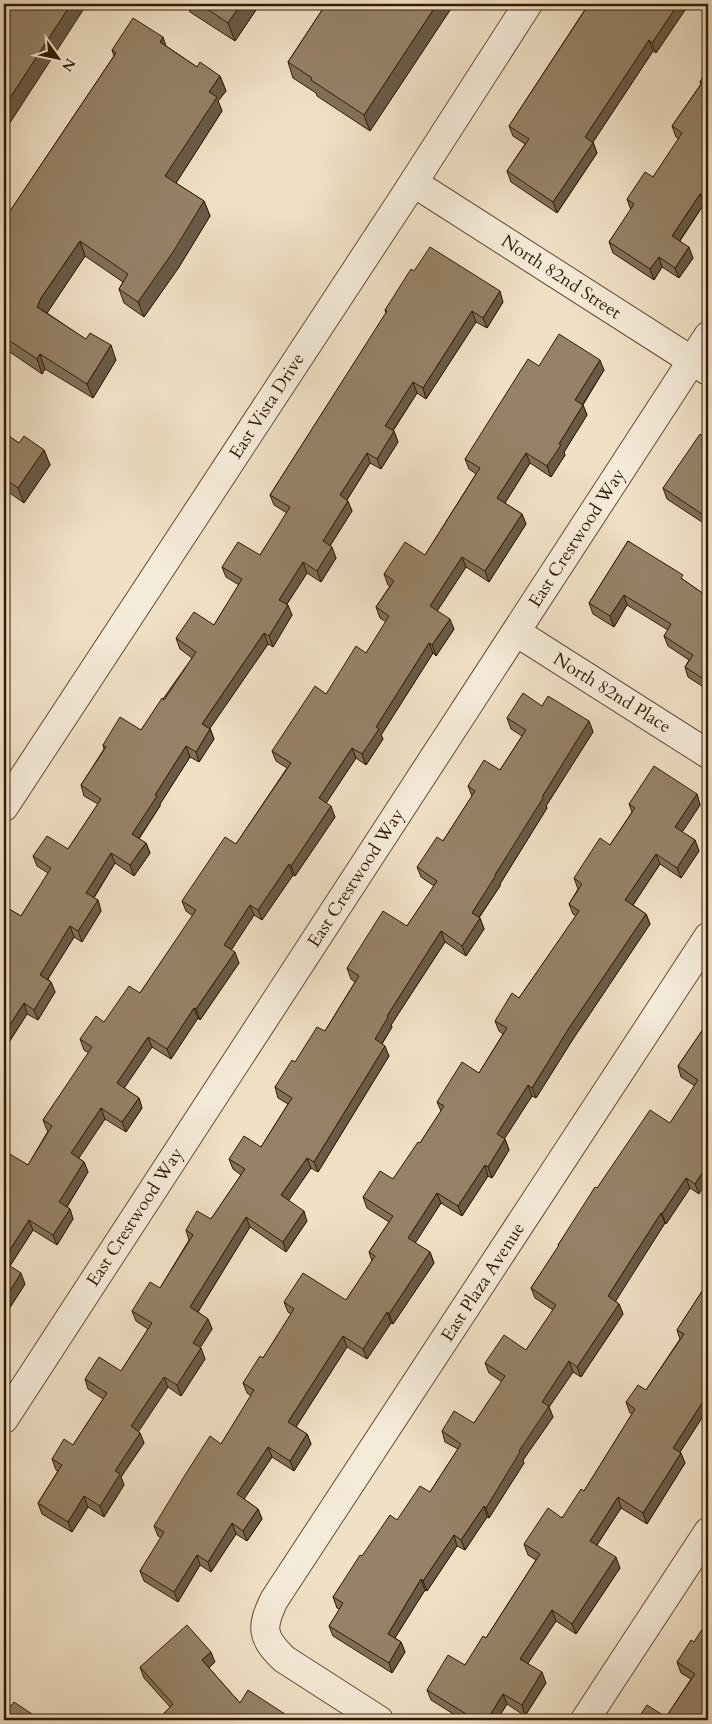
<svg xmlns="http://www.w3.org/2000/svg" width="712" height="1724" font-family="Cardo,serif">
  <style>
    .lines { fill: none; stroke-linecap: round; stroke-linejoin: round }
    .minor-casing { stroke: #634d32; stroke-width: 30 }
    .minor { stroke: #f5ebd9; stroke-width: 28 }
    .wall { fill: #817059; stroke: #341c01 }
    .shaded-wall { fill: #695b48; stroke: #341c01 }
    .building { fill: #968267; stroke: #341c01 }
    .labels { text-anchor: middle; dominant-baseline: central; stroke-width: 4.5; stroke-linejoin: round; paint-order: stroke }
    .street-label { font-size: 18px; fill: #341c01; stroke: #f5ebd9 }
  </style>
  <rect width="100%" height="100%" fill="#f0e0c5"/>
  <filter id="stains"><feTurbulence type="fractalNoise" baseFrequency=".004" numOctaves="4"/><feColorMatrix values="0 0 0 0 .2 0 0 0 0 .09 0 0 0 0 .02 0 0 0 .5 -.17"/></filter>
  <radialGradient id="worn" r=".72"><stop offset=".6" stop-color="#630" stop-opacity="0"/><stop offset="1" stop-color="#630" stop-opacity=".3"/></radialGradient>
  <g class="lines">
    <defs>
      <g id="minor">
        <polyline points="414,183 708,371"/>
        <polyline points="516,632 708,754"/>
        <polyline points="4,807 404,197 528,4"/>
        <polyline points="4,1419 708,336"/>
        <path d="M379,1720l-95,-61c-23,-22 -23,-32 -10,-59l434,-663"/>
        <polyline points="585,1720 708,1532"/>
      </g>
    </defs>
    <use href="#minor" class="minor-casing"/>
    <use href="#minor" class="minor"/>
  </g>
  <g class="wall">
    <polygon points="187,4 260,4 235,41 190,12"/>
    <polygon points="326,4 454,4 370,131 317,96 316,93 293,78 288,62"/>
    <polygon points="689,4 656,53 653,51 593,142 597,153 557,213 511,182 507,171 525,144 513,136 509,126 586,8 585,6"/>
    <polygon points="166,46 197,67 220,76 226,91 218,101 222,111 176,183 204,201 210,216 179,267 144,317 124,303 119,289 123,282 85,256 47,313 116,360 93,398 45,369 42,374 4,348 4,220 114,56 112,50"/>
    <polygon points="708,69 708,207 704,204 680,241 693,258 679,278 662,267 654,280 613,253 609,242 631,210 627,199 653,177 679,139 676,137 672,126 701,84 700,82"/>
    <polygon points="414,271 503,302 487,328 476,322 426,399 417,393 393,431 394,431 398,442 381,469 370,463 347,500 352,511 330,546 336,558 321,582 307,573 287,604 292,615 273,647 268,644 210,728 214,739 199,762 190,757 160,804 160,806 139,839 146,843 150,853 134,876 115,863 94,898 98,900 101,911 82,942 74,937 48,979 51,982 55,992 38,1020 27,1014 4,1050 4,906 21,916 48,873 37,866 33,856 68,849 98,804 84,796 81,785 104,749 103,745 141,730 192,658 180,649 176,638 214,625 239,585 226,577 222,567 260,555 287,513 274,505 270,495 386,313 385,310"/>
    <polygon points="539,366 604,370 583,405 587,415 564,452 565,455 551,477 530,463 505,503 522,514 526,524 489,582 466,567 437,611 454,629 436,656 433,653 381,735 383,739 366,765 356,758 326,803 335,817 295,876 293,875 262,920 254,915 231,950 239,963 200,1020 198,1018 171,1059 152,1047 124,1088 139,1098 142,1108 126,1132 105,1119 78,1158 84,1162 88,1172 67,1207 70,1209 73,1219 57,1245 33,1230 10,1266 25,1284 9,1309 4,1306 4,1153 28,1165 48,1131 47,1130 43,1120 89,1053 84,1050 80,1039 104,1022 140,993 193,916 186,911 182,901 236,844 287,768 276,761 272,751 326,694 366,653 386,622 380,618 376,607 390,586 388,585 384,574 425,555 476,474 469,469 465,459"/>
    <polygon points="4,433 19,443 44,450 50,465 24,503 4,489"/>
    <polygon points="708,440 708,526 667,499 663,488"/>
    <polygon points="628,541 708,597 708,690 688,677 685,667 689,660 668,646 664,636 668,630 627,605 614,627 593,614 589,603"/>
    <polygon points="542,706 589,721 593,732 546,806 547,808 500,884 500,886 479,918 480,918 484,929 466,956 445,942 391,1025 392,1027 382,1044 389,1056 318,1172 311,1168 288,1201 307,1221 286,1252 250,1227 198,1312 208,1319 212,1329 200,1347 205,1359 181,1396 168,1387 138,1431 140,1433 144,1443 121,1477 124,1485 104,1517 88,1507 72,1532 42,1514 38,1503 58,1471 56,1470 52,1459 73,1445 103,1399 88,1389 85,1379 121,1371 148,1329 136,1321 132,1311 160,1288 189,1240 186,1230 211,1219 241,1175 233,1169 229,1159 261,1147 288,1104 278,1098 275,1087 295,1062 325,1031 355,982 351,979 347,968 407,926 434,886 421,877 417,867 443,841 472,796 468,786 500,770 522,736 511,729 507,718"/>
    <polygon points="697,794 700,805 682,832 695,840 699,851 681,878 660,864 633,905 646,914 650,924 573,1039 536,1098 532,1096 504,1139 505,1139 509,1150 492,1178 488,1176 462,1216 441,1203 415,1243 430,1252 434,1263 393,1324 391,1323 367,1359 347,1347 296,1427 307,1434 311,1444 294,1471 272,1457 244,1499 258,1509 262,1519 247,1541 236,1534 211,1572 200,1565 178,1602 144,1581 140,1571 161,1538 158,1536 154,1526 221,1444 251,1396 247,1393 243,1383 263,1358 291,1314 288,1312 284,1302 346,1300 372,1261 369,1252 389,1222 367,1208 363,1197 393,1179 420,1143 441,1111 437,1102 479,1073 503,1034 499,1031 495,1021 519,998 576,916 573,914 569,904 578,889 574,878 610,845 632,812 629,804"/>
    <polygon points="708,1022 699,1194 690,1188 666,1224 665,1223 615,1301 619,1304 623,1314 581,1377 573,1372 549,1407 553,1417 523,1460 524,1463 489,1518 487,1517 465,1550 457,1546 427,1591 425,1590 395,1638 401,1642 405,1652 392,1673 333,1636 329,1626 340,1609 337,1608 333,1597 362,1556 397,1520 430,1492 458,1449 445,1442 442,1431 474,1423 502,1382 489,1373 485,1363 526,1350 553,1310 535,1298 531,1288 559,1246 558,1245 597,1188 670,1123 695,1086 681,1077 678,1066"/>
    <polygon points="708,1282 708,1416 705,1413 680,1452 685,1463 647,1524 621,1508 597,1545 620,1568 576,1634 556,1621 528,1663 546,1683 525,1716 507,1704 497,1720 463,1720 431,1700 427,1690 465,1665 486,1638 536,1560 528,1555 524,1544 562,1518 584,1491 632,1414 630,1413 626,1402 646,1390 680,1339 677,1330"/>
    <polygon points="694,1642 708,1720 637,1720 666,1717 691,1679 681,1673 677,1662"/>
    <polygon points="215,1662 209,1668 240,1703 294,1720 166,1720 164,1713 170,1707 144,1678 140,1667"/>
  </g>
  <g class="shaded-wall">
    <polygon points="71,4 87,4 4,132 4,107"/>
    <polygon points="241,4 260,4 235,41 228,23"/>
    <polygon points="437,4 454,4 370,131 364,115"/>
    <polygon points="678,4 689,4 656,53 652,43"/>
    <polygon points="163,37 168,52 160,42"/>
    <polygon points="649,40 653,51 589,148 585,137"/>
    <polygon points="220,76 226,91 218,101 222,111 171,191 165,176 209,92"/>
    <polygon points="593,143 597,153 557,213 553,202"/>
    <polygon points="700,194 704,204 676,246 672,236"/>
    <polygon points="204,201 210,216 179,267 144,317 138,302"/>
    <polygon points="80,241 85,256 47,313 37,307 41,298"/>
    <polygon points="689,247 693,258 679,278 675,268"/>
    <polygon points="659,257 662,267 654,280 650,269"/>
    <polygon points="500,291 503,302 487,328 483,318"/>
    <polygon points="472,311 476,322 426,399 423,388"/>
    <polygon points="111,345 116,360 93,398 87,384"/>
    <polygon points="40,354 45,369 42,374 37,359"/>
    <polygon points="600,360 604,370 579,410 575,400"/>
    <polygon points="413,382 417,393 389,436 385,426"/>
    <polygon points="583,405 587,415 564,452 565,455 551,477 547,466 559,444"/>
    <polygon points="394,431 398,442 381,469 377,459"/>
    <polygon points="44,450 50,465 24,503 18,488"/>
    <polygon points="367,453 370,463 343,506 340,495"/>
    <polygon points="526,453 530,463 501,509 497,498"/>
    <polygon points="348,501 352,511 326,552 323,541"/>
    <polygon points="522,514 526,524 489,582 485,571"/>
    <polygon points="332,547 336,558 321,582 317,571"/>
    <polygon points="462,557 466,567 434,616 430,606"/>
    <polygon points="303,562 307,573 283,610 279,600"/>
    <polygon points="624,595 627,605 614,627 610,616"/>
    <polygon points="288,605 292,615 273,647 269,636"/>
    <polygon points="450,619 454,629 436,656 432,645"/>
    <polygon points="264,633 268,644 206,734 202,724"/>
    <polygon points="429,643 433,653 381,735 383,739 366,765 362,754 376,727"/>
    <polygon points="589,721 593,732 546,806 547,808 500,884 500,886 475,923 472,913 542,797"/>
    <polygon points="210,729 214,739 199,762 196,752"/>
    <polygon points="186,746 190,757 160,804 160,806 135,844 132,834 155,795"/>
    <polygon points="352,748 356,758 323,808 319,798"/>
    <polygon points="697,794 700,805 679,837 675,827"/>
    <polygon points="331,806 335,817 295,876 291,866"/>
    <polygon points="695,840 699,851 681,878 677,868"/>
    <polygon points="146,843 150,853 134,876 130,865"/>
    <polygon points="111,853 115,863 90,903 86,893"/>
    <polygon points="656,854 660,864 629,911 625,900"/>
    <polygon points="289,864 293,875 262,920 258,910"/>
    <polygon points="98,900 101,911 82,942 78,931"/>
    <polygon points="250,905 254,915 228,955 224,945"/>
    <polygon points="646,914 650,924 573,1039 536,1098 532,1088 569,1028"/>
    <polygon points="480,918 484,929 466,956 462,946"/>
    <polygon points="70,926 74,937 44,985 40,975"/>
    <polygon points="441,931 445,942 391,1025 392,1027 378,1050 375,1039 387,1016"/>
    <polygon points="235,952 239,963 200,1020 196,1009"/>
    <polygon points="51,982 55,992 38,1020 34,1010"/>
    <polygon points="24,1003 27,1014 4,1050 4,1034"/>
    <polygon points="194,1008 198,1018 171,1059 167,1049"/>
    <polygon points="148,1037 152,1047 121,1093 117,1083"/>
    <polygon points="385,1046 389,1056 318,1172 314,1162"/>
    <polygon points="528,1085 532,1096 501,1144 497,1134"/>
    <polygon points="139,1098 142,1108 126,1132 122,1122"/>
    <polygon points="101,1108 105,1119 75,1164 71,1153"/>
    <polygon points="505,1139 509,1150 492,1178 488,1167"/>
    <polygon points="307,1158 311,1168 285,1206 281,1195"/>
    <polygon points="84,1162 88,1172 63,1213 59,1202"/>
    <polygon points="708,1164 708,1180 699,1194 695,1184"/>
    <polygon points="485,1165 488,1176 462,1216 458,1206"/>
    <polygon points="686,1178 690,1188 666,1224 662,1214"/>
    <polygon points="437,1193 441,1203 412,1248 408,1238"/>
    <polygon points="70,1209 73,1219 57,1245 53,1235"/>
    <polygon points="304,1211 307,1221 286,1252 283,1242"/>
    <polygon points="661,1213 665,1223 612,1307 608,1296"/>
    <polygon points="246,1217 250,1227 194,1318 190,1307"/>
    <polygon points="29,1220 33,1230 6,1272 4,1265 4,1259"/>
    <polygon points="430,1252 434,1263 393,1324 389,1314"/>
    <polygon points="21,1273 25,1284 9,1309 5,1299"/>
    <polygon points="619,1304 623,1314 581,1377 577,1367"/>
    <polygon points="387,1312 391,1323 367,1359 363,1349"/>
    <polygon points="208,1319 212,1329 197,1353 193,1343"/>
    <polygon points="343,1336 347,1347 292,1433 288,1422"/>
    <polygon points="201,1348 205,1359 181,1396 177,1385"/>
    <polygon points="569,1361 573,1372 549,1407 553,1417 523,1460 524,1463 489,1518 486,1508 519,1451 542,1402"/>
    <polygon points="164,1377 168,1387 135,1437 131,1426"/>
    <polygon points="702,1403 705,1413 676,1458 673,1448"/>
    <polygon points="140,1433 144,1443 121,1477 124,1485 104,1517 100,1506 115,1471"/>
    <polygon points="307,1434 311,1444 294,1471 290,1461"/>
    <polygon points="268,1447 272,1457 240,1505 237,1494"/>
    <polygon points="681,1453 685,1463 647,1524 643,1513"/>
    <polygon points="84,1496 88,1507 72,1532 68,1522"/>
    <polygon points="618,1497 621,1508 593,1551 590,1541"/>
    <polygon points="484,1506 487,1517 465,1550 461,1540"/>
    <polygon points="258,1509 262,1519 247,1541 243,1531"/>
    <polygon points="232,1523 236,1534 211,1572 208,1562"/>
    <polygon points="454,1535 457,1546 427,1591 423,1581"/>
    <polygon points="197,1555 200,1565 178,1602 174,1592"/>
    <polygon points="616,1557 620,1568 576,1634 572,1624"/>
    <polygon points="421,1579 425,1590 391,1644 388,1634"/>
    <polygon points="552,1610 556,1621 524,1669 520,1659"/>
    <polygon points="401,1642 405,1652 392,1673 389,1663"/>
    <polygon points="211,1652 215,1662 206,1671 202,1660"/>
    <polygon points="542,1672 546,1683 525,1716 522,1705"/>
    <polygon points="503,1694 507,1704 497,1720 487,1720"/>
  </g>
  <g class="building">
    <polygon points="4,4 71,4 4,107"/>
    <polygon points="200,4 241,4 228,23"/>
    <polygon points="326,4 437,4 364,115 311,80 312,78 288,62"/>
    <polygon points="586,4 678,4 652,43 649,40 585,137 593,143 553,202 507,171 529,139 509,126 587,7 585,6"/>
    <polygon points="133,18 163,37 160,42 197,67 200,62 220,76 209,92 217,97 165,176 204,201 173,252 138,302 119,289 128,274 80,241 41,298 37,307 86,339 90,333 111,345 87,384 40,354 37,359 4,337 4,220 116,53 112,50"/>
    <polygon points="708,69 708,199 700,194 672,236 689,247 675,268 659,257 650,269 609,242 634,204 627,199 645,172 653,177 682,133 672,126 702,83 700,82"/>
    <polygon points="430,247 500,291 483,318 472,311 423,388 413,382 385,426 394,431 377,459 367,453 340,495 348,501 323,541 332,547 317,571 303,562 279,600 288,605 269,636 264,633 202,724 210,729 196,752 186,746 155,795 157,796 132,834 146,843 130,865 111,853 86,893 98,900 78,931 70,926 40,975 51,982 34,1010 24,1003 4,1034 4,947 5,944 4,943 4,906 21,916 51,868 33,856 47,836 68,849 101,799 81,785 106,747 103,745 120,717 141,730 162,698 164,700 196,652 176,638 194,612 214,625 242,579 222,567 238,542 260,555 290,507 270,495 387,311 385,310 411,269 414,271"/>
    <polygon points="559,334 600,360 575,400 583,405 559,444 561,445 547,466 526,453 497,498 522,514 485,571 462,557 430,606 450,619 432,645 429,643 376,727 379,729 362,754 352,748 319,798 331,806 291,866 289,864 258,910 250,905 224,945 235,952 196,1009 194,1008 167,1049 148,1037 117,1083 139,1098 122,1122 101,1108 71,1153 84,1162 59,1202 70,1209 53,1235 29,1220 4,1259 4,1153 5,1151 28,1165 52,1126 43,1120 92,1047 80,1039 96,1016 104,1022 129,986 140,993 196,910 182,901 225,837 236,844 291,763 272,751 315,686 326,694 356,646 366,653 389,616 376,607 394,581 384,574 405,542 425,555 480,468 465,459 528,359 539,366"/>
    <polygon points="4,433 19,443 24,436 44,450 18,488 4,478"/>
    <polygon points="700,434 708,440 708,518 663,488"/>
    <polygon points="628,541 683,575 681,578 708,597 708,682 685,667 693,655 664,636 671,624 624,595 610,616 589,603"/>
    <polygon points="523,693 542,706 548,696 589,721 542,797 543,798 495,875 496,875 472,913 480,918 462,946 441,931 387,1016 388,1017 375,1039 385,1046 314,1162 307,1158 281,1195 304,1211 283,1242 246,1217 190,1307 208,1319 193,1343 201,1348 177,1385 164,1377 131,1426 140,1433 115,1471 120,1474 100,1506 84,1496 68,1522 38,1503 62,1465 52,1459 64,1439 73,1445 107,1393 85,1379 99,1357 121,1371 152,1323 132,1311 150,1282 160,1288 193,1235 186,1230 197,1211 211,1219 245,1169 229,1159 244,1136 261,1147 292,1098 275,1087 292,1060 295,1062 317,1027 325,1031 359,976 347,968 383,911 407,926 437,881 417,867 437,837 443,841 475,791 468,786 484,760 500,770 526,730 507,718"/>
    <polygon points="654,766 697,794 675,827 695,840 677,868 656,854 625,900 646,914 569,1028 532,1088 528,1085 497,1134 505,1139 488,1167 485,1165 458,1206 437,1193 408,1238 430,1252 389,1314 387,1312 363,1349 343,1336 288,1422 307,1434 290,1461 268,1447 237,1494 258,1509 243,1531 232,1523 208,1562 197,1555 174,1592 140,1571 164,1532 154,1526 185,1475 210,1436 221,1444 254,1390 243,1383 260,1356 263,1358 294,1309 284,1302 303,1273 346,1300 375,1256 369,1252 393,1216 363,1197 380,1171 393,1179 418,1142 420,1143 444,1106 437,1102 462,1062 479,1073 507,1028 495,1021 512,993 519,998 579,911 569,904 582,884 574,878 600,838 610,845 635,808 629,804"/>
    <polygon points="708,1022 708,1164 695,1184 686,1178 662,1214 661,1213 608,1296 619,1304 577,1367 569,1361 542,1402 549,1406 519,1451 520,1452 486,1508 484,1506 461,1540 454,1535 423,1581 421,1579 388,1634 401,1642 389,1663 329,1626 343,1603 333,1597 360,1555 362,1556 390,1515 397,1520 420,1486 430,1492 461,1444 442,1431 454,1411 474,1423 505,1376 485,1363 504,1335 526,1350 556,1305 531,1288 559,1245 558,1245 595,1187 597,1188 650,1110 670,1123 698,1080 678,1066"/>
    <polygon points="4,1262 21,1273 5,1299 4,1298"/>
    <polygon points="708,1282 708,1408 702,1403 673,1448 681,1453 643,1513 618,1497 590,1541 616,1557 572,1624 552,1610 520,1659 542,1672 522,1705 503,1694 487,1720 476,1720 427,1690 448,1655 465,1665 483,1636 486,1638 540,1554 524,1544 548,1508 562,1518 581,1489 584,1491 635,1409 626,1402 638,1385 646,1390 684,1334 677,1330"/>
    <polygon points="708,1620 708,1720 696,1720 694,1719 693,1720 637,1720 647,1705 666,1717 695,1674 677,1662 691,1640 694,1642"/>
    <polygon points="187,1625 211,1652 202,1660 240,1703 248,1690 294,1720 170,1720 164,1713 173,1704 140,1667"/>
    <polygon points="4,1701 11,1706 14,1702 41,1720 4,1720"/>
  </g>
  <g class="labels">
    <g class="street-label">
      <text transform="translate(561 277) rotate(33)">North 82nd Street</text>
      <text transform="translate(267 406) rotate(-57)">East Vista Drive</text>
      <text transform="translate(577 538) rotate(-57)">East Crestwood Way</text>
      <text transform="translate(612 693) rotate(32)">North 82nd Place</text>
      <text transform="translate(356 878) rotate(-57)">East Crestwood Way</text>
      <text transform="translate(135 1217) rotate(-57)">East Crestwood Way</text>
      <text transform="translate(483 1282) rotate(-57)">East Plaza Avenue</text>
    </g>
  </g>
  <rect width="712" height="1724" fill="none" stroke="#f0e0c5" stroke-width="20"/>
  <rect x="5" y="5" width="702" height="1714" fill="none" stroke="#341c01" stroke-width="2.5"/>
  <rect x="10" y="10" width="692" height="1704" fill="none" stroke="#341c01"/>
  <g transform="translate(58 58) rotate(123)" stroke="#f5ebd9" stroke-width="4" paint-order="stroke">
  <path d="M0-4L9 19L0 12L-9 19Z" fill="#341c01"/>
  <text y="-8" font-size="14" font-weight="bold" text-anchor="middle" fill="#341c01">N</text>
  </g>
  <rect width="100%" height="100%" filter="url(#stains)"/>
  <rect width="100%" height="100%" fill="url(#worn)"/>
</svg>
